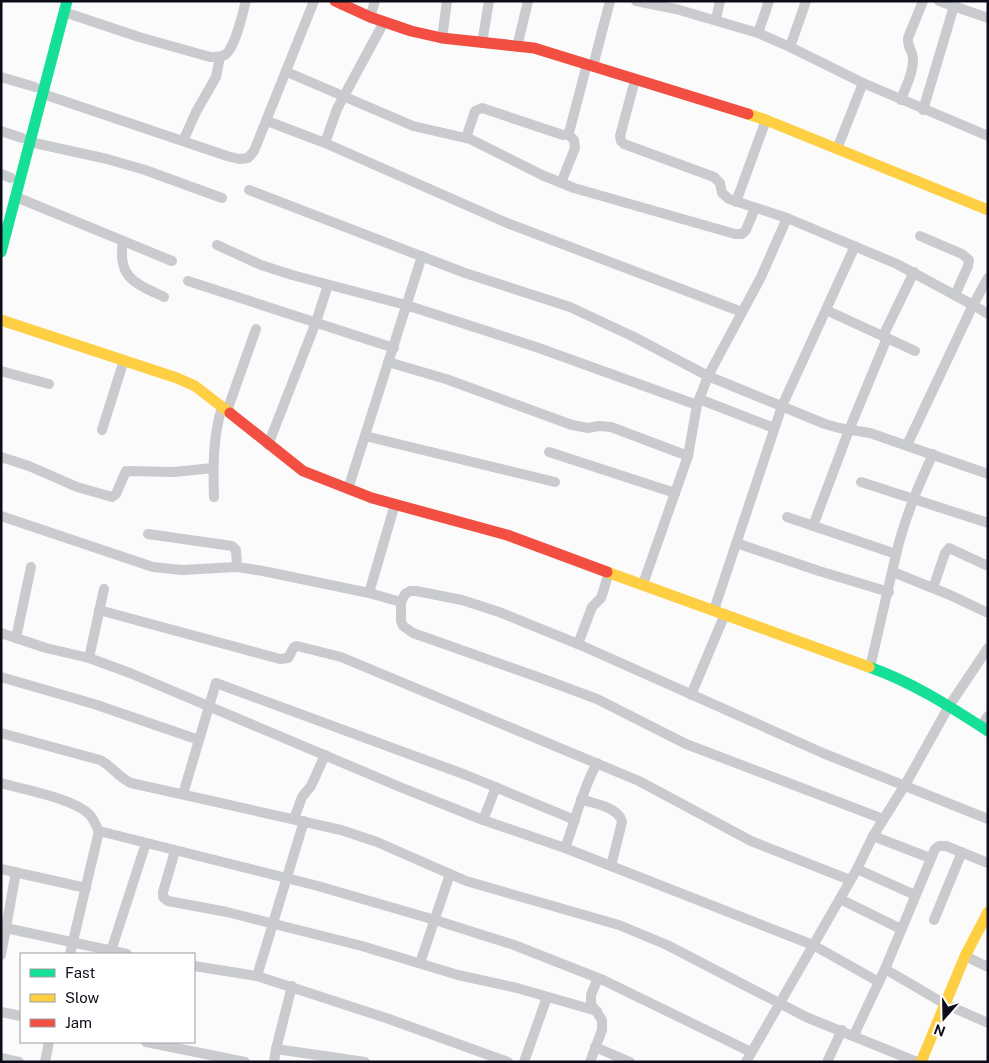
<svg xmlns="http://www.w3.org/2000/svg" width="989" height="1063" font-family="'Public Sans',sans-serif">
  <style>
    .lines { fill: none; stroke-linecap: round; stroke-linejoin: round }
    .street { stroke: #cacbcf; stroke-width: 10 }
    .fast { stroke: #16e098; stroke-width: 11 }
    .slow { stroke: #ffcf43; stroke-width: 11 }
    .jam { stroke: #f24e42; stroke-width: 11 }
  </style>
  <rect width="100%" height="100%" fill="#fbfbfb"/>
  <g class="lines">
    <g class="street">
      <polyline points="636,1 676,9 758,33 790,47 863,83 988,136"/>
      <polyline points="939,1 988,18"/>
      <path d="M64,12l75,25 71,20c6,0 11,1 16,-3 10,-9 16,-39 20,-53"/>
      <polyline points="370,17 375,1"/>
      <polyline points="716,19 720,1"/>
      <polyline points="758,33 769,1"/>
      <polyline points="442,38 447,1"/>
      <polyline points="482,43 489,1"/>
      <polyline points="517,47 528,1"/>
      <polyline points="790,47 806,1"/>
      <polyline points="593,66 610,1"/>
      <polyline points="287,72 413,126 470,139 542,175 574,188 735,234 742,234 746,230 755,208"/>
      <polyline points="1,77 35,87"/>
      <polyline points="635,80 620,136 621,141 624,144 714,177 720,183 722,193 729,199 787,218 897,264 973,305 907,445"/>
      <polyline points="43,94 227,156 239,159 248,158 254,151 314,1"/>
      <path d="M901,100c4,-12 12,-26 12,-39 1,-9 -6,-13 -5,-23l15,-37"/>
      <polyline points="923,110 954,6"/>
      <polyline points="267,121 325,143 507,223 742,312"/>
      <polyline points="1,131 22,138"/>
      <polyline points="466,138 475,111 482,108 563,135 568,134 570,129 587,64"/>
      <polyline points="183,141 196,112 216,77 220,57"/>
      <polyline points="30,142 107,159 145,170 222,198"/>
      <polyline points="325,143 337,109 384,22"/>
      <polyline points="837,149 863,83"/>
      <polyline points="1,174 11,178"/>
      <polyline points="561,183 575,148 574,140 568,134"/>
      <polyline points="249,190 465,273 570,307 634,337 708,376 825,424 839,428 870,433 988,474"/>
      <polyline points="16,197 172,261"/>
      <polyline points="736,202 766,120"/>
      <polyline points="920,236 962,254 969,260 968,266 955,295"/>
      <path d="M123,241c-6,37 12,42 41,56"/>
      <polyline points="217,245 261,265 292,275 406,305 536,347 697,405"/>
      <polyline points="988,278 973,305 988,314"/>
      <polyline points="188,281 394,348"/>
      <polyline points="826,310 915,351"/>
      <polyline points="883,336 914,272"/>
      <polyline points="388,362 446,379 572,425 588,428 599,426 611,427 688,456"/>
      <polyline points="1,371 49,384"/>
      <polyline points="699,399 774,428"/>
      <polyline points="227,411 256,329"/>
      <polyline points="102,430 124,360"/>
      <polyline points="365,436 555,482"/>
      <polyline points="268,445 316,322 328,285"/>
      <polyline points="549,452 675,493"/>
      <polyline points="1,457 29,466 77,487 112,497 116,494 126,471 174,472 213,468"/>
      <polyline points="861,482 988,523"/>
      <polyline points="348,489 422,256"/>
      <path d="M214,497c-1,-31 -1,-61 8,-90"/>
      <polyline points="1,516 153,567 182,570 237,567 263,571 369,593 401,602"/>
      <polyline points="787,517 896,554"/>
      <polyline points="813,526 849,430 887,338"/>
      <polyline points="148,534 232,546 236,550 237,567"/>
      <polyline points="736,543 819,571 889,592"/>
      <polyline points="893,572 950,595 988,613"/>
      <polyline points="643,584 688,456 697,405 708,376 761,277 787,218"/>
      <polyline points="933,588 945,553 949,548 988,566"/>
      <polyline points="369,593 395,504"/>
      <polyline points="99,610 280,659 288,658 294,647 297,646 341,657 639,781 751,841 850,880"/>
      <polyline points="714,610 782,406 855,246"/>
      <polyline points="1,633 46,648 89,658 130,673 400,787 483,820 565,848 813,945 879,982"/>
      <polyline points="16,638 31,567"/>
      <polyline points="578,644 592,607 601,598 603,592 609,572"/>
      <polyline points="89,658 104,589"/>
      <path d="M870,667c9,-37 17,-75 26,-112 8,-36 22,-69 37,-101"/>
      <polyline points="1,677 94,704 199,740"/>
      <polyline points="691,695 725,614"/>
      <polyline points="981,726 988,716"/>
      <path d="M1,733l99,27c12,6 18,17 31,23l210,47 36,12 89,39 153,44 48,20 139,72 111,45"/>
      <path d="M1,783c24,7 71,15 88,31 5,5 7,12 10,17l219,55 117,34 79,25 89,35 148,72"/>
      <polyline points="183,794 216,683 466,775 575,820"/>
      <path d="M581,799c13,5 38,8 41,23l-11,44"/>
      <polyline points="294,819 302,797 311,786 325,755"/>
      <polyline points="883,819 686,744 597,699 546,680 413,633 403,626 401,621 401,602 405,594 410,591 416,591 462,600 499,612 578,644 825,754 988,819"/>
      <polyline points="483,820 496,787"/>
      <polyline points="873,836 930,858"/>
      <path d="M565,848c11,-29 17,-58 32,-85"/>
      <polyline points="175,851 163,892 163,897 168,901 227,912 362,946 458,975 517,988 597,1011"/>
      <polyline points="1,869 86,888"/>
      <polyline points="857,869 915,895"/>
      <polyline points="840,899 901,929"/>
      <polyline points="934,920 962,852"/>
      <polyline points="6,928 127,954"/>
      <polyline points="111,951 146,843"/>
      <polyline points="70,954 99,831"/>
      <polyline points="1,955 16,872"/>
      <polyline points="965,956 988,967"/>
      <polyline points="420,963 450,874"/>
      <polyline points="194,966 257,976 389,1019 508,1062"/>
      <polyline points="885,969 945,1004 988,1023"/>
      <polyline points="257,976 304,821"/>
      <polyline points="1,1012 21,1016"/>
      <polyline points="854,1035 885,969 935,849 939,846 946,846 988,863"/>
      <polyline points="146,1042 245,1062"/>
      <polyline points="595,1047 630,1062"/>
      <polyline points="276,1049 365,1062"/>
      <polyline points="1,1058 19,1062"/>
      <polyline points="45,1062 49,1042"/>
      <polyline points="274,1062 276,1049 292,986"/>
      <polyline points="524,1062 547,997"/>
      <polyline points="590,1062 602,1030 602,1020 591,1004 591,995 598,978"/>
      <polyline points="746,1062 857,869 873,836 905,785 949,706 988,648"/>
      <polyline points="827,1062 842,1030"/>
    </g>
    <g class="fast">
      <polyline points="1,252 67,1"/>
      <path d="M869,667c43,15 80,39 119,64"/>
    </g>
    <g class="slow">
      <polyline points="748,114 766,120 988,210"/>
      <polyline points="1,320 177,378 195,386 230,413"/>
      <polyline points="607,572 869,667"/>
      <polyline points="921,1062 965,956 988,912"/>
    </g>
    <g class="jam">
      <polyline points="335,1 370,17 411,31 442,38 534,48 748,114"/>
      <polyline points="230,413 303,471 372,498 507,535 607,572"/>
    </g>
  </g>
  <rect width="989" height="1063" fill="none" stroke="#0c0d18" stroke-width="5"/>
  <rect x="20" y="953" width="175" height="90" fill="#ffffff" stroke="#9e9ea3"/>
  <rect x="30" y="969" width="25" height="8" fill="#16e098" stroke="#9e9ea3"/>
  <text x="65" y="978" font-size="15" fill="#0c0d18">Fast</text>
  <rect x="30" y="994" width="25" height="8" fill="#ffcf43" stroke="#9e9ea3"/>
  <text x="65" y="1003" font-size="15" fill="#0c0d18">Slow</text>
  <rect x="30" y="1019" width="25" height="8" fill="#f24e42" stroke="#9e9ea3"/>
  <text x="65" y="1028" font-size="15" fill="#0c0d18">Jam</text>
  <g transform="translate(944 1018) rotate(200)" stroke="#ffffff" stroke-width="4" paint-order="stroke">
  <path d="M0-4L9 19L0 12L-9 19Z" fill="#0c0d18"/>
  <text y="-8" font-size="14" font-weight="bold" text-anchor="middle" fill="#0c0d18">N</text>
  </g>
</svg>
